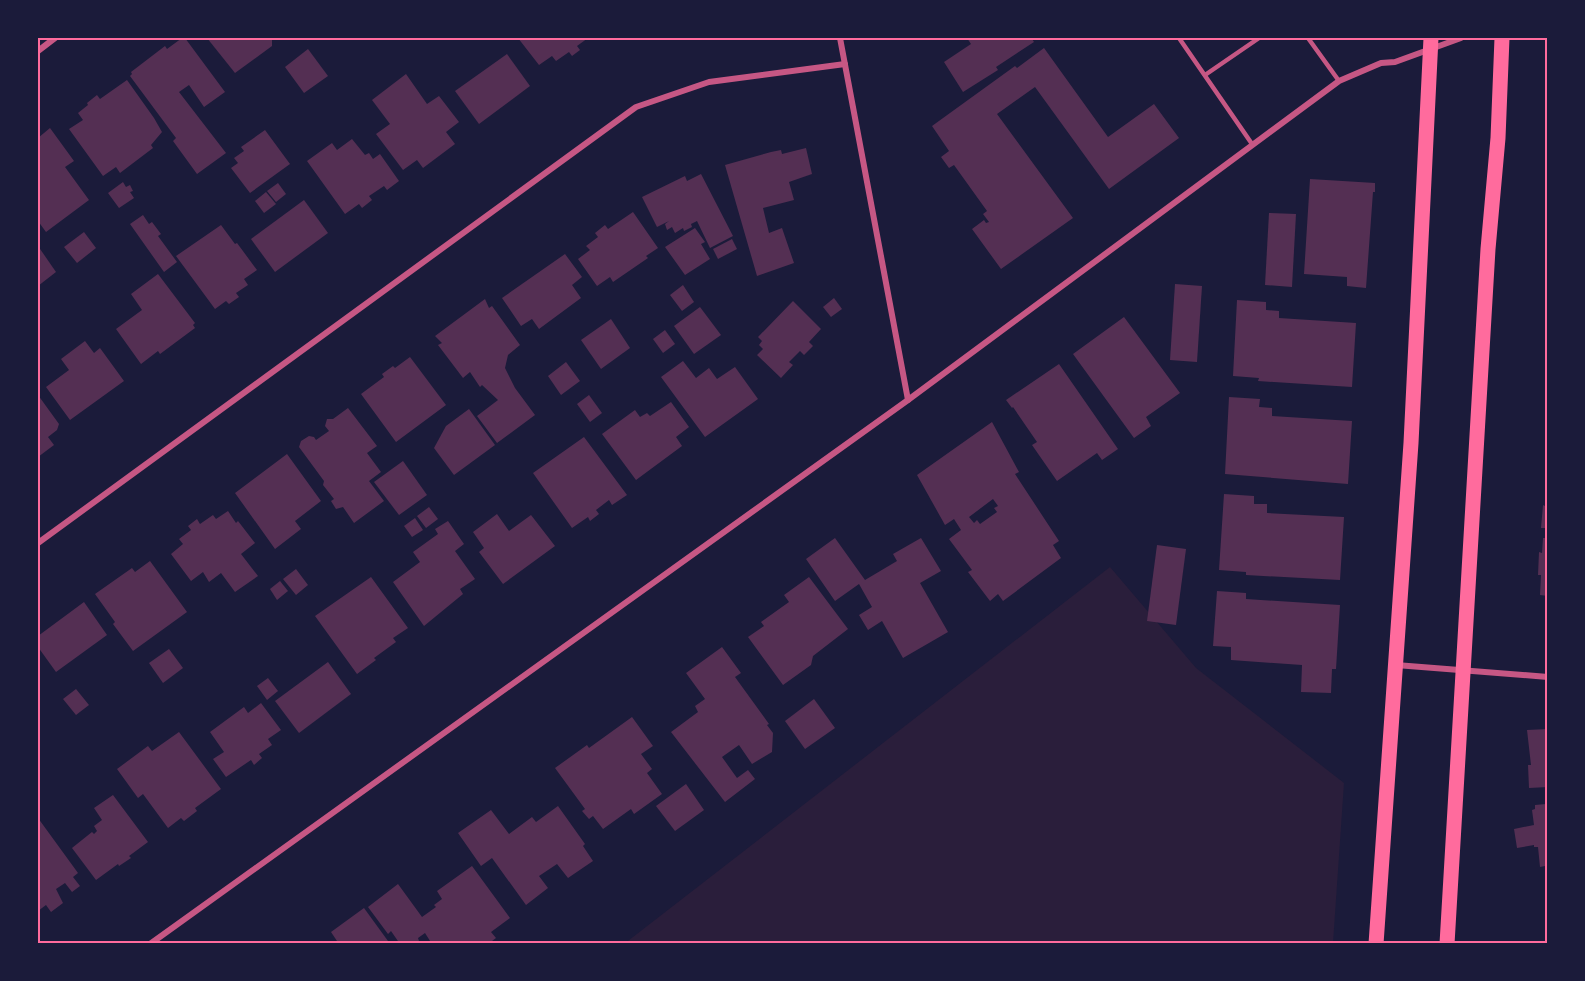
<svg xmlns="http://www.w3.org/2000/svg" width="1585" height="981" font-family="'Varela Round',sans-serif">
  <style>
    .green { fill: #2a1e3b }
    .building { fill: #542f53; fill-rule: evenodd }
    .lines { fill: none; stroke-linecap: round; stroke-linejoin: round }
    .service { stroke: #c65784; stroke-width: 4.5 }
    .minor { stroke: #c65784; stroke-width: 6 }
    .primary { stroke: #ff6b9d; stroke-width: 15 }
    .neatline { fill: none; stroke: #ff6b9d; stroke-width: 2 }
  </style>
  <rect width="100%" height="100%" fill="#1b1b3a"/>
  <polygon class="green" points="1110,567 1196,668 1344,783 1333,943 624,944"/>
  <g class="building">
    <polygon points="182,38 185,38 225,92 204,107 189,85 179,92 226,153 197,174 173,141 176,138 130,76 132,74 131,72 165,46 167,49"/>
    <polygon points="207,38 272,38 272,46 235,73"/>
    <polygon points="518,38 588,38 577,46 580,50 572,56 569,52 556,61 552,56 539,65"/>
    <polygon points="967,38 1035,38 1032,39 1034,42 996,67 998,70 963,92 944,62 971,44"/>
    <polygon points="1044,48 1108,137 1154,104 1179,138 1109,189 1035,87 997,114 1073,218 1001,269 972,229 984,220 986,223 989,222 983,214 987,211 954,165 949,168 941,157 949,151 932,126 1015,66 1017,68"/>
    <polygon points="308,49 328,76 304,93 285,67"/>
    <polygon points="507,54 530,86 479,124 455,91"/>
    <polygon points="406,74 427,104 439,96 459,122 446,132 455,144 423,168 417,160 403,170 376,134 390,124 372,100"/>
    <polygon points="127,80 154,118 162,132 151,145 153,148 120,173 116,167 103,176 69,129 83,120 78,113 88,105 87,103 97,95 100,99"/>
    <polygon points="50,128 74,161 65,167 89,200 46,232 38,221 38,138"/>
    <polygon points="265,130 290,164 250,193 231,168 238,163 234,158 244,151 241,147"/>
    <polygon points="352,139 365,155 369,153 373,159 380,154 399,181 387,190 384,186 369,196 372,200 362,208 359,204 345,214 307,161 332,143 337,150"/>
    <polygon points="806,148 812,174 789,182 794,200 763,208 769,233 782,228 794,263 757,276 725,165 771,152 781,150 782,154"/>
    <polygon points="701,174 733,236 710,248 697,221 691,224 692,227 684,231 683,228 675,233 672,227 667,230 665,224 669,221 657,227 642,197 685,176 687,181"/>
    <polygon points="1310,179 1375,183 1375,192 1373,192 1366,288 1347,286 1347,277 1304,274"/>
    <polygon points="123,182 126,187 130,185 133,191 130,192 134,198 119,208 108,193"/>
    <polygon points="278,183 286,194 276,202 267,191"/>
    <polygon points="266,192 276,204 264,213 255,201"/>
    <polygon points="304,200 328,233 275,272 251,239"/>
    <polygon points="633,212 658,248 646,256 648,258 613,282 610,277 597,286 578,259 590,250 586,246 598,237 595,233 605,225 608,229"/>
    <polygon points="1269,213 1296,214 1292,287 1265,285"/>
    <polygon points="143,215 149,224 152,222 161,234 158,236 177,262 164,272 130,224"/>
    <polygon points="221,225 235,244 237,243 257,270 244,279 248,285 236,293 239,297 229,304 226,301 215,309 176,256"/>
    <polygon points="695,228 705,242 701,244 710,259 685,275 665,247"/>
    <polygon points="84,232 96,248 77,263 64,247"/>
    <polygon points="732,239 737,249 718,259 713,249"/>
    <polygon points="38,246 56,272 38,286"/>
    <polygon points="565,254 582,277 572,285 581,298 539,329 532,319 521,326 502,298"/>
    <polygon points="158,274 195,323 193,325 195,328 160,354 158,351 141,364 116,329 142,310 131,294"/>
    <polygon points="1175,284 1202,286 1197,362 1170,360"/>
    <polygon points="683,285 694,302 682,311 670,295"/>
    <polygon points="834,298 842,309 831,317 823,307"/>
    <polygon points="485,299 489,308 492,306 520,345 508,355 505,368 515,388 535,415 497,443 477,416 498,400 482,385 480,387 470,372 463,378 438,345 442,343 435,336"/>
    <polygon points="1237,300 1266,302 1266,310 1279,311 1279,318 1356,323 1352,387 1258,381 1259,378 1233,376"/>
    <polygon points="793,301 821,329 809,342 813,346 804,355 800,351 789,362 793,365 781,378 757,355 763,349 759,345 762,341 758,337"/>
    <polygon points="700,307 721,335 694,354 674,326"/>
    <polygon points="1124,317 1180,393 1146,417 1151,426 1134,438 1073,354"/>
    <polygon points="611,319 630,348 601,369 581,340"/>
    <polygon points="665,330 675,344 663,353 653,339"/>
    <polygon points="85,341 94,353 100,348 124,381 70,420 46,387 69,370 61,359"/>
    <polygon points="410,357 446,405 396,442 361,394 384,377 382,374 393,366 395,368"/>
    <polygon points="683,361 696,378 709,368 717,379 735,367 758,399 705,437 661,377"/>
    <polygon points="566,362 580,381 561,395 548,376"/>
    <polygon points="1059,364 1118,449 1102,460 1097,453 1057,481 1032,445 1037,442 1013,407 1012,408 1006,400"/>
    <polygon points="38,395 59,424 57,430 48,437 54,445 38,457"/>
    <polygon points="589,395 602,413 590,422 577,404"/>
    <polygon points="1229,397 1260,399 1259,407 1272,408 1272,416 1352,421 1348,484 1225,474"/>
    <polygon points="671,402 689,427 676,437 682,446 636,480 602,434 635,410 640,417 647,413 650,416"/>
    <polygon points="348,408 377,446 367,453 381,472 369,481 384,501 354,523 343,507 336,509 331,501 334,499 323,485 324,481 299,447 301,441 309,436 314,437 316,440 329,431 325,426 327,419 333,419"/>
    <polygon points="469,409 495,445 454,475 434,448 446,426"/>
    <path d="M992,422l27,50 -4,2 44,67 -6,4 8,13 -58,43 -5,-7 -8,7 -22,-29 4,-2 -23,-31 12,-9 -7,-11 -9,6 -28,-50zM993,499l5,7 -4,2 3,4 -17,12 -3,-4 -3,3 -5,-6z"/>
    <polygon points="584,437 627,495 612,505 609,500 596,510 599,514 590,521 588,517 572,528 533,473"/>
    <polygon points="287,454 321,501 295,521 301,529 275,549 235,493"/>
    <polygon points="403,461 427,495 399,515 374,482"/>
    <polygon points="1224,494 1254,496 1254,504 1267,504 1267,513 1344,517 1340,580 1246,575 1246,572 1219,570"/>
    <polygon points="1546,496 1548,496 1548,528 1541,528 1543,505 1545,506"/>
    <polygon points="429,507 438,519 426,528 417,516"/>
    <polygon points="228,511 236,523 238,521 255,543 241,554 258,576 235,592 221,573 209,582 203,572 191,581 171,554 183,544 179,539 191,530 188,526 197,519 200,524 213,515 216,519"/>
    <polygon points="497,514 509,531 531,515 555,546 503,584 479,552 484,548 473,532"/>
    <polygon points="415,518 423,530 412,537 404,526"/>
    <polygon points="448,521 464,544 455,551 475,579 460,589 463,594 424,626 393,582 420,562 413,552 438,534 435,529"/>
    <polygon points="835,538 865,580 897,561 893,554 921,538 941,571 920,583 948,632 903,658 882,621 868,630 859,615 872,607 859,584 835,601 806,559"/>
    <polygon points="1543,538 1548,538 1548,596 1540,595 1541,575 1538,575 1539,552 1542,553"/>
    <polygon points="1157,545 1186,549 1176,625 1147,621"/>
    <polygon points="150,561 187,612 133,651 113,624 115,622 95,594 132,568 135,572"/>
    <polygon points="296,569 308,585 296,595 283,579"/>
    <polygon points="371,577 408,628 393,638 396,642 374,658 376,660 357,674 315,616"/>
    <polygon points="809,577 848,629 813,656 811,665 783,685 748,637 764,626 761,622 789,602 784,595"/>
    <polygon points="280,581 288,591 277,600 270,589"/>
    <polygon points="1217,591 1246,593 1246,599 1340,605 1336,669 1332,669 1331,693 1301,692 1302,665 1231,660 1231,647 1213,646"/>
    <polygon points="84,602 107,635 56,672 38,647 38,636"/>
    <polygon points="722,647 741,673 735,677 769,724 767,725 773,733 772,752 752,764 739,745 722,757 737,778 748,770 755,779 725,802 671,732 698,712 695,706 705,699 686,673"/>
    <polygon points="169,649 183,668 163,683 149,663"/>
    <polygon points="328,662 351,694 299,733 275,701"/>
    <polygon points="268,678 278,691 267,700 257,686"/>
    <polygon points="76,689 89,705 76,715 63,699"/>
    <polygon points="814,699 835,728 805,749 785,721"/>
    <polygon points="261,703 281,730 268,739 272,745 259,754 262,758 254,765 251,760 226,777 213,759 224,752 210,732 244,707 248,713"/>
    <polygon points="632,717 653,746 641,754 652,769 647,773 662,794 634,814 631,809 603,829 593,816 589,819 582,811 585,809 555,768 587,745 589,748"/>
    <polygon points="1548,729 1548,787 1529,788 1528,765 1531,765 1527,730"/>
    <polygon points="179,732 221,789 195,808 197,811 184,821 181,818 168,828 143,794 138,798 117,769 148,746 152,751"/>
    <polygon points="686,784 704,810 675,831 656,806"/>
    <polygon points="113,795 148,842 129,856 131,858 119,866 118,864 96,880 72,848 92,832 94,834 97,831 94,826 102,820 94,808"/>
    <polygon points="1546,804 1548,808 1546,871 1545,866 1540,867 1538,847 1534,847 1534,845 1517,848 1514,829 1534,825 1532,810 1535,809 1535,805"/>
    <polygon points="558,806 585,844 583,846 593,861 568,878 557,864 539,876 548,888 526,905 492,858 481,866 458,833 491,810 509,834 532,817 536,822"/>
    <polygon points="38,818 78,873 73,877 80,886 72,892 65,883 56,889 63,903 51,912 46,905 38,911"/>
    <polygon points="472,866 510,918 491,932 496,938 488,944 432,944 425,933 418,938 419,941 416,944 400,944 391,931 388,934 368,907 398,884 422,917 436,907 434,905 442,899 437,891"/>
    <polygon points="364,908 388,941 388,944 339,944 331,932"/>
  </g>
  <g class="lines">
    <g class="service">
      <polyline points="1179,38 1252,144"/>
      <polyline points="1308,38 1339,81"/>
      <polyline points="1205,75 1259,38"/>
    </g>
    <g class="minor">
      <polyline points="840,38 908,400"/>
      <polyline points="38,51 55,38"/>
      <polyline points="38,543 636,107 709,82 845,64"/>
      <polyline points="1396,665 1548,677"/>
      <polyline points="150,944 908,400 1339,81 1381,63 1395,62 1461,38"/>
    </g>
    <g class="primary">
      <polyline points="1376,944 1411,443 1431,38"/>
      <polyline points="1447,944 1488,249 1498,138 1502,38"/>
    </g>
  </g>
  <rect width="1585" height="981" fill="none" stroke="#1b1b3a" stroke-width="78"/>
  <rect x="39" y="39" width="1507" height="903" class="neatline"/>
</svg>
